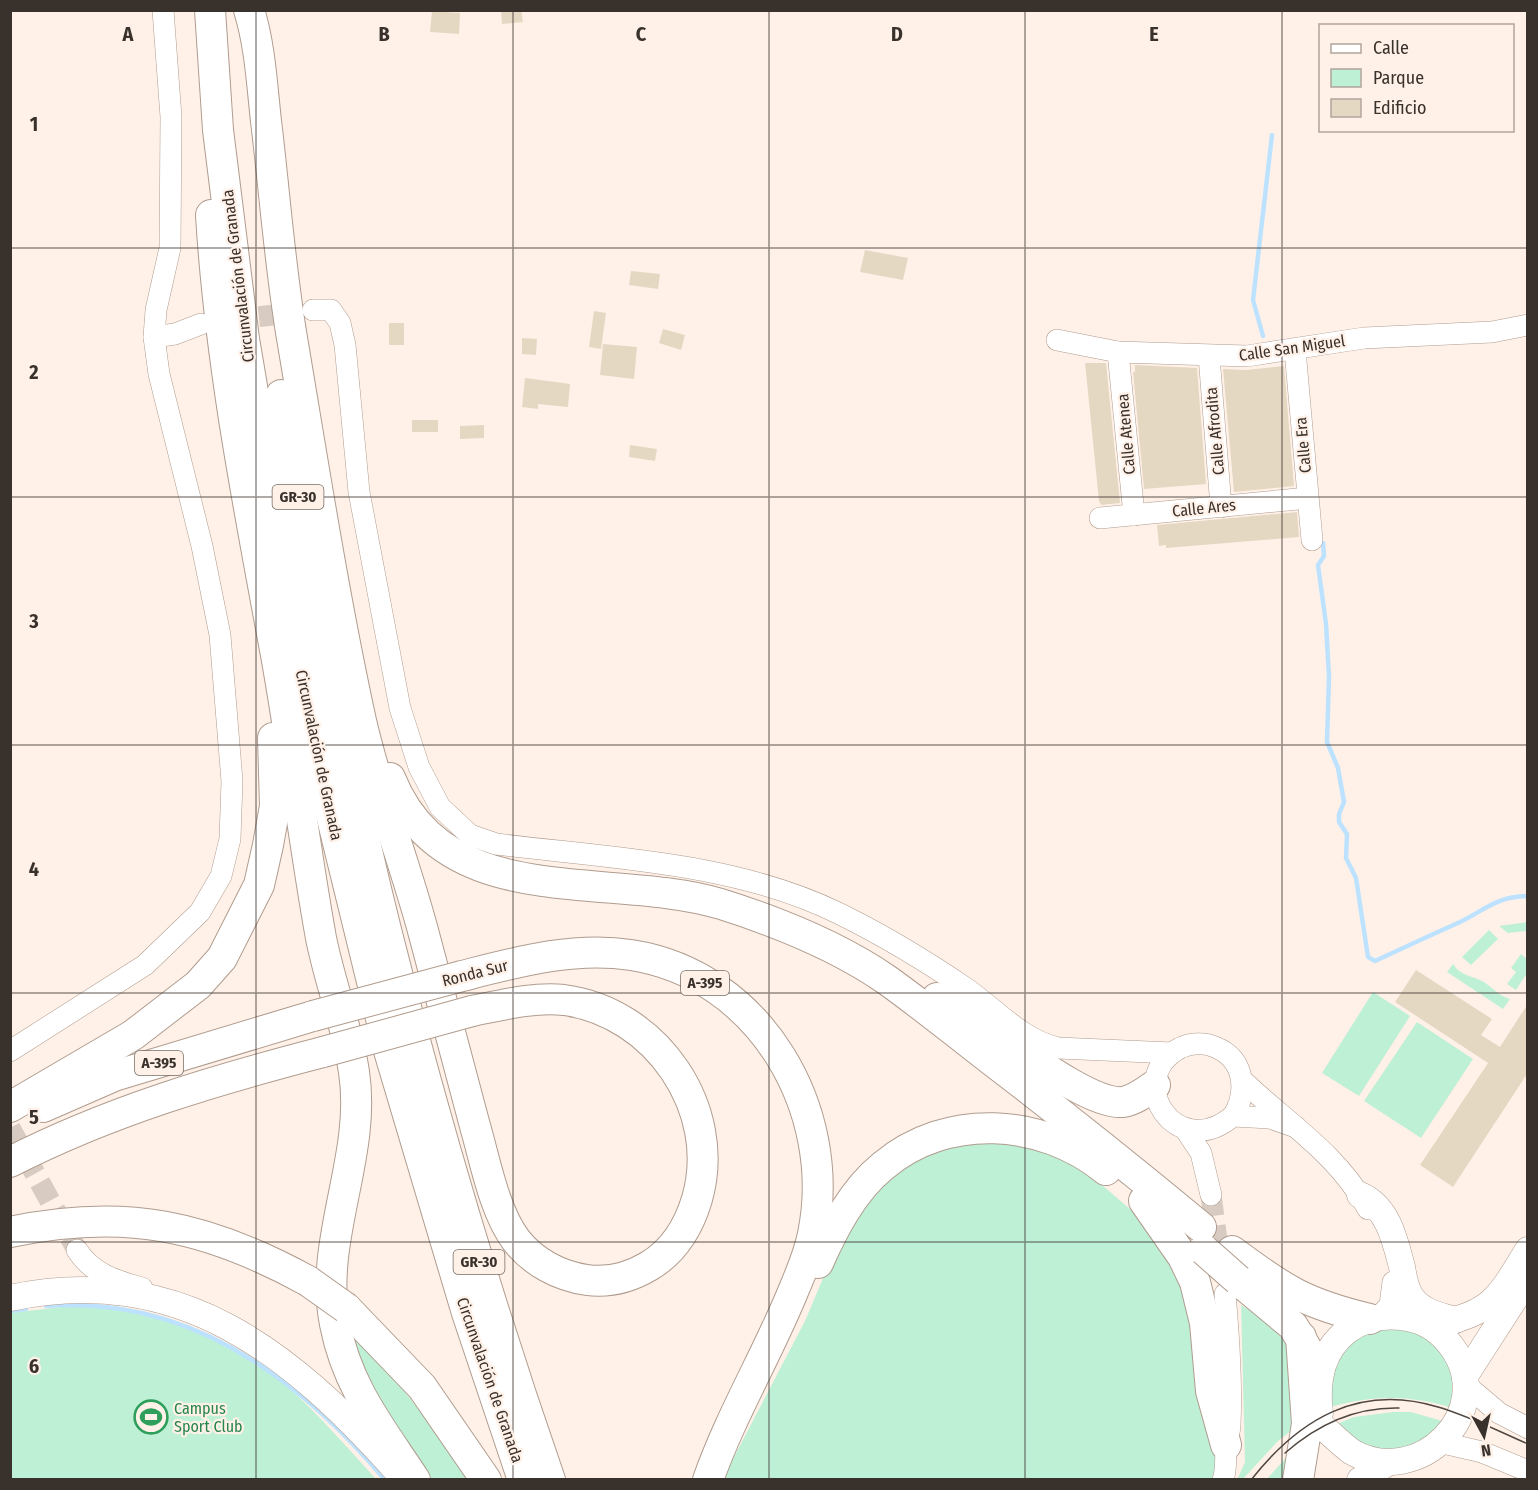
<svg xmlns="http://www.w3.org/2000/svg" width="1538" height="1490" font-family="'Fira Sans Condensed',sans-serif">
  <style>
    .green { fill: #bef0d6 }
    .lines { fill: none; stroke-linecap: round; stroke-linejoin: round }
    .stream { stroke: #bce2ff; stroke-width: 4.5 }
    .building { fill: #e5d8c3 }
    .minor-tunnel { stroke: #d7cbc2; stroke-width: 21; stroke-dasharray: 21 10; stroke-linecap: butt }
    .minor-casing { stroke: #b09c8e; stroke-width: 22 }
    .major-casing { stroke: #b09c8e; stroke-width: 27 }
    .highway-casing { stroke: #b09c8e; stroke-width: 32 }
    .minor { stroke: #fff; stroke-width: 21 }
    .major { stroke: #fff; stroke-width: 26 }
    .highway { stroke: #fff; stroke-width: 30 }
    .tram { stroke: #504741; stroke-width: 1.5 }
    .highway-bridge-casing { stroke: #b09c8e; stroke-width: 32; stroke-linecap: butt }
    .highway-bridge { stroke: #fff; stroke-width: 30 }
    .grid { fill: none; stroke: #39312b; stroke-width: 1.5; stroke-opacity: 0.55 }
    .labels { text-anchor: middle; dominant-baseline: central; stroke-width: 4.5; stroke-linejoin: round; paint-order: stroke }
    .shield { fill: #fff1e8; stroke: #746b64; stroke-width: 1.5 }
    .shield-label { font-size: 15px; font-weight: bold; fill: #39312b }
    .street-label { font-size: 16px; fill: #39312b; stroke: #fff1e8 }
    .leisure-label { font-size: 16px; fill: #27864d; stroke: #fff1e8; text-anchor: start }
    .grid-label { font-size: 20px; text-anchor: middle; font-weight: bold; fill: #39312b; stroke: #fff1e8; stroke-width: 4.5; stroke-linejoin: round; paint-order: stroke }
  </style>
  <rect width="100%" height="100%" fill="#fff1e8"/>
  <g class="green">
    <polygon points="1527,922 1527,931 1508,933 1499,926"/>
    <polygon points="1489,930 1498,939 1471,965 1462,957"/>
    <polygon points="1521,954 1527,959 1527,973 1516,990 1507,984 1516,972 1511,968"/>
    <path d="M1453,964c8,12 17,11 29,17 11,6 12,12 28,18l-7,10 -56,-37z"/>
    <polygon points="1373,992 1410,1016 1359,1096 1322,1073"/>
    <polygon points="1417,1022 1473,1059 1421,1138 1364,1101"/>
    <polygon points="961,1142 1008,1142 1045,1149 1088,1173 1144,1221 1175,1258 1218,1450 1217,1474 1212,1479 722,1480 805,1321 845,1226 892,1171"/>
    <path d="M1241,1305c19,11 45,31 52,53 6,20 5,45 7,66l-22,17 -35,38 -6,1 8,-18z"/>
    <path d="M69,1306c79,0 160,27 219,81 31,28 60,61 88,92h-365v-166z"/>
    <path d="M339,1323c52,45 91,100 130,156h-45l-47,-63z"/>
    <path d="M1390,1326l30,6 21,17 12,24 -1,35c-42,-13 -78,-13 -121,-1 -2,-28 2,-54 27,-71 8,-6 23,-7 32,-10z"/>
    <path d="M1393,1412h18l35,10c-29,36 -79,38 -107,1l15,-6z"/>
    <polygon points="1292,1451 1285,1479 1266,1480"/>
  </g>
  <g class="lines">
    <g class="stream">
      <polyline points="1263,336 1253,300 1272,135"/>
      <path d="M1323,543l1,13 -6,9 8,59 3,53 -2,65 11,26 6,34 -5,12v8l8,12 -1,24 10,20 12,79 7,4c28,-13 56,-26 85,-39 27,-13 35,-25 68,-26"/>
      <path d="M46,1306c141,-11 252,70 339,174"/>
      <polyline points="10,1311 26,1309"/>
    </g>
  </g>
  <g class="building">
    <polygon points="501,10 521,10 523,22 502,24"/>
    <polygon points="432,11 460,13 459,34 430,32"/>
    <polygon points="865,250 908,258 903,280 860,272"/>
    <polygon points="631,271 660,274 658,289 629,285"/>
    <polygon points="594,311 606,313 601,349 589,347"/>
    <rect x="389" y="323" width="15" height="22"/>
    <polygon points="663,329 685,335 681,350 659,343"/>
    <polygon points="522,338 537,339 536,355 522,354"/>
    <polygon points="603,344 637,347 634,379 600,375"/>
    <polygon points="1085,363 1106,363 1120,503 1101,505 1099,501"/>
    <polygon points="1135,365 1197,368 1206,484 1144,489 1133,372 1135,372"/>
    <polygon points="1284,366 1294,486 1234,492 1223,369 1246,370"/>
    <polygon points="525,378 570,384 568,407 538,404 538,409 522,407"/>
    <rect x="412" y="420" width="26" height="12"/>
    <polygon points="484,425 484,438 460,439 460,426"/>
    <polygon points="630,445 657,449 655,461 629,457"/>
    <polygon points="1297,512 1299,537 1166,548 1166,545 1159,546 1157,525"/>
    <polygon points="1416,970 1492,1019 1481,1035 1500,1047 1527,1005 1527,1074 1453,1187 1420,1165 1488,1063 1395,1002"/>
  </g>
  <g class="lines">
    <g class="minor-tunnel">
      <polyline points="228,320 302,312"/>
      <polyline points="10,1128 77,1250"/>
      <polyline points="1211,1195 1221,1270"/>
    </g>
    <defs>
      <g id="minor">
        <path d="M313,310h18l9,13 5,22 14,147 41,216 19,59 21,40 30,28 26,9c112,14 238,18 342,69 45,22 88,48 129,76 31,22 54,50 91,59l114,5"/>
        <polyline points="154,337 175,334 201,324"/>
        <polyline points="1057,340 1118,352 1247,356 1364,338 1492,332 1528,325"/>
        <polyline points="1295,350 1312,540"/>
        <polyline points="1118,352 1134,515"/>
        <polyline points="1209,356 1221,507"/>
        <polyline points="1100,518 1308,498"/>
        <polyline points="10,1051 145,965 200,912 221,876 230,839 232,781 220,635 202,546 159,374 154,337 156,310 170,248 171,117 163,10"/>
        <path d="M1242,1080c46,44 94,72 126,129"/>
        <path d="M1233,1116c15,-24 12,-57 -18,-69 -11,-5 -25,-4 -35,1 -58,31 -4,116 53,68l37,2 26,9"/>
        <polyline points="1185,1129 1201,1153 1211,1195"/>
        <path d="M77,1250c14,23 39,31 65,38"/>
        <polyline points="1379,1317 1390,1305 1393,1282"/>
        <polyline points="1466,1385 1499,1413 1528,1428"/>
        <polyline points="1443,1443 1482,1452 1528,1471"/>
        <path d="M1223,1480c4,-12 2,-21 3,-33 0,-7 4,-14 4,-22 2,-44 -1,-87 -5,-131"/>
      </g>
      <g id="major">
        <path d="M1360,1195c28,12 35,45 42,72 2,11 3,22 10,31 10,14 29,18 44,22"/>
        <path d="M10,1298c169,-36 280,54 386,172"/>
        <path d="M1441,1323c53,-10 60,-30 87,-73"/>
        <polyline points="1465,1376 1523,1286"/>
        <path d="M1320,1413c-4,-31 1,-62 27,-82 17,-13 39,-17 60,-13 18,3 34,14 45,29 46,64 -33,143 -100,105 -11,-8 -21,-18 -31,-27"/>
        <polyline points="1360,1480 1386,1464"/>
      </g>
      <g id="highway">
        <polyline points="210,10 218,130 244,339 300,670 329,806 389,1051 467,1313 523,1480"/>
        <path d="M249,10c11,35 13,75 17,111 9,74 14,149 27,223 21,125 41,253 68,377 16,70 42,137 61,206 18,66 35,133 53,199 10,34 19,85 41,114 17,22 43,36 71,40 23,3 42,-2 62,-14 25,-15 40,-40 48,-67 26,-90 -41,-187 -133,-199 -31,-3 -62,5 -92,11"/>
        <path d="M211,215c9,149 38,294 65,440 17,94 28,189 45,283 9,45 26,88 33,134 13,85 -36,168 -19,252 12,63 46,104 80,156"/>
        <path d="M281,395c29,179 61,359 105,535 47,186 101,369 164,550"/>
        <path d="M390,778c55,137 217,92 331,126 57,18 117,42 166,76 35,25 69,53 103,79 72,55 142,111 211,168"/>
        <path d="M462,976c55,-14 112,-30 169,-21 130,20 207,156 182,279 -4,21 -13,41 -21,60 -26,63 -61,121 -84,186"/>
        <path d="M937,998c45,20 145,108 186,104 12,-2 22,-10 32,-17"/>
        <polyline points="10,1107 133,1035 198,985 222,958 259,885 268,845 275,806 273,738"/>
        <polyline points="43,1107 114,1076 313,1016"/>
        <path d="M10,1162c100,-51 205,-82 313,-110"/>
        <polyline points="1144,1201 1183,1257 1195,1282 1205,1323 1211,1391 1226,1445"/>
        <path d="M10,1232c115,-24 196,-7 298,49"/>
        <path d="M1232,1251c52,39 74,53 138,68"/>
        <path d="M818,1263c15,-34 35,-73 65,-97 64,-54 159,-48 223,4"/>
        <polyline points="1240,1282 1293,1326 1310,1354"/>
        <polyline points="346,1308 422,1387 486,1480"/>
        <polyline points="1298,1480 1307,1424 1301,1337"/>
      </g>
    </defs>
    <use href="#minor" class="minor-casing"/>
    <use href="#major" class="major-casing"/>
    <use href="#highway" class="highway-casing"/>
    <use href="#minor" class="minor"/>
    <use href="#major" class="major"/>
    <use href="#highway" class="highway"/>
    <g class="tram">
      <path d="M1285,1453c33,-29 70,-46 114,-45"/>
      <path d="M1251,1480c48,-61 108,-97 187,-73 31,9 60,24 90,37"/>
    </g>
    <defs>
      <g id="highway-bridge">
        <polyline points="313,1016 462,976"/>
        <polyline points="323,1052 472,1011"/>
        <polyline points="1204,1250 1238,1280"/>
        <polyline points="308,1281 346,1308"/>
      </g>
    </defs>
    <use href="#highway-bridge" class="highway-bridge-casing"/>
    <use href="#highway-bridge" class="highway-bridge"/>
  </g>
  <path class="grid" d="M256,10v1470M513,10v1470M769,10v1470M1025,10v1470M1282,10v1470M10,248h1518M10,497h1518M10,745h1518M10,993h1518M10,1242h1518"/>
  <defs>
    <symbol id="stadium-ring" viewBox="-11 -11 22 22"><circle r="9.5" fill="#fff1e8" stroke="#2e9e5b" stroke-width="1.5"/><path d="M0-5a6.5 5 0 1 0 0 10a6.5 5 0 1 0 0-10ZM-3.5-1.8h7v3.6h-7Z" fill="#2e9e5b"/></symbol>
  </defs>
  <g fill-rule="evenodd">
    <use href="#stadium-ring" x="132" y="1398" width="38" height="38"/>
  </g>
  <g class="labels">
    <g class="shield">
      <rect x="272.5" y="485" width="51" height="24" rx="4.5"/>
      <rect x="681" y="971" width="48" height="24" rx="4.5"/>
      <rect x="135" y="1051" width="48" height="24" rx="4.5"/>
      <rect x="453.5" y="1250" width="51" height="24" rx="4.5"/>
    </g>
    <g class="shield-label">
      <text x="298" y="497">GR-30</text>
      <text x="705" y="983">A-395</text>
      <text x="159" y="1063">A-395</text>
      <text x="479" y="1262">GR-30</text>
    </g>
    <g class="street-label">
      <text transform="translate(238 276) rotate(-97)">Circunvalación de Granada</text>
      <text transform="translate(1292 348) rotate(-8)">Calle San Miguel</text>
      <text transform="translate(1215 431) rotate(-95)">Calle Afrodita</text>
      <text transform="translate(1126 434) rotate(-95)">Calle Atenea</text>
      <text transform="translate(1303 445) rotate(-95)">Calle Era</text>
      <text transform="translate(1204 508) rotate(-6)">Calle Ares</text>
      <text transform="translate(319 755) rotate(78)">Circunvalación de Granada</text>
      <text transform="translate(475 973) rotate(-14)">Ronda Sur</text>
      <text transform="translate(490 1380) rotate(71)">Circunvalación de Granada</text>
    </g>
    <g class="leisure-label">
      <text x="174" y="1408">Campus<tspan x="174" dy="18">Sport Club</tspan></text>
    </g>
  </g>
  <g class="grid-label">
    <text x="128" y="41">A</text>
    <text x="384" y="41">B</text>
    <text x="641" y="41">C</text>
    <text x="897" y="41">D</text>
    <text x="1154" y="41">E</text>
    <text x="34" y="131">1</text>
    <text x="34" y="379">2</text>
    <text x="34" y="628">3</text>
    <text x="34" y="876">4</text>
    <text x="34" y="1124">5</text>
    <text x="34" y="1373">6</text>
  </g>
  <rect width="1538" height="1490" fill="none" stroke="#39312b" stroke-width="24"/>
  <rect x="1319" y="24" width="195" height="108" fill="#fff1e8" stroke="#b0a49c" stroke-width="1.5"/>
  <rect x="1331" y="44" width="30" height="9" fill="#ffffff" stroke="#b0a49c" stroke-width="1.5"/>
  <text x="1373" y="54" font-size="18" fill="#39312b">Calle</text>
  <rect x="1331" y="69" width="30" height="18" fill="#bef0d6" stroke="#b0a49c" stroke-width="1.5"/>
  <text x="1373" y="84" font-size="18" fill="#39312b">Parque</text>
  <rect x="1331" y="99" width="30" height="18" fill="#e5d8c3" stroke="#b0a49c" stroke-width="1.5"/>
  <text x="1373" y="114" font-size="18" fill="#39312b">Edificio</text>
  <g transform="translate(1484 1436) rotate(172)" stroke="#fff1e8" stroke-width="4.5" paint-order="stroke">
  <path d="M0-4.5L10 22L0 15L-10 22Z" fill="#39312b"/>
  <text y="-9" font-size="16" font-weight="bold" text-anchor="middle" fill="#39312b">N</text>
  </g>
</svg>
